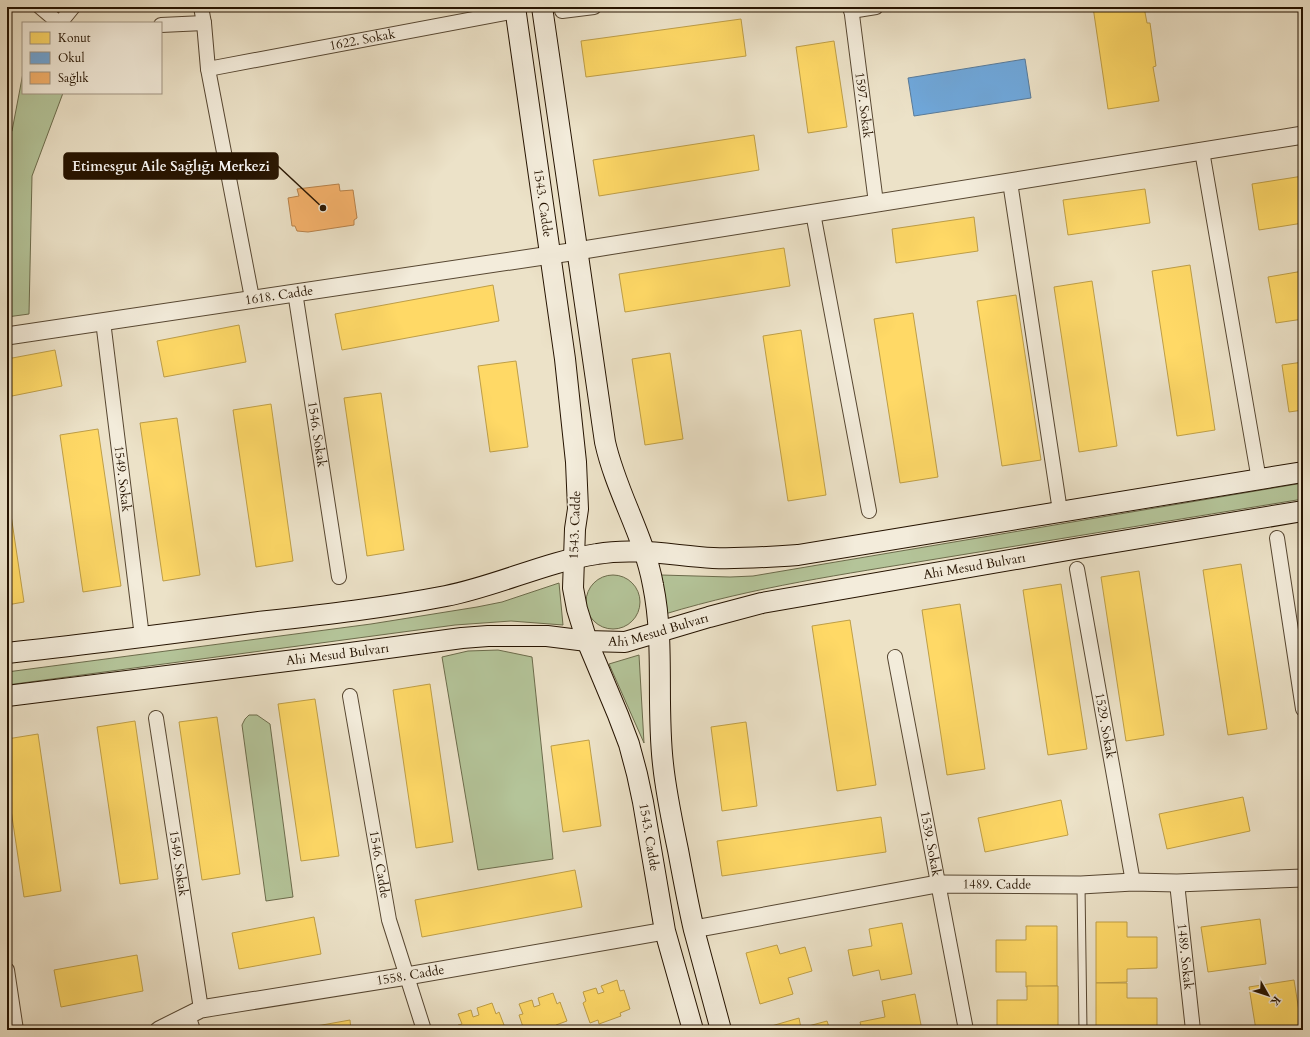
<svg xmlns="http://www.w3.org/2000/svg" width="1310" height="1037" font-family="Cardo,serif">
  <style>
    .green { fill: #b4c499; stroke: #6c6c4c }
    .homes { fill: #ffd966; stroke: #be9e47 }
    .schools { fill: #6fa8dc; stroke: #597b9a }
    .health { fill: #f6b26b; stroke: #b7824b }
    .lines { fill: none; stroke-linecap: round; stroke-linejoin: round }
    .service-casing { stroke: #574732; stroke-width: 9 }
    .minor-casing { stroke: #574732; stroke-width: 16 }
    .tertiary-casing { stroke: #574732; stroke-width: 19 }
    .secondary-casing { stroke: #251300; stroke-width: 22 }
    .service { stroke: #f3ecdb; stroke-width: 7 }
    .minor { stroke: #f3ecdb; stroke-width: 14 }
    .tertiary { stroke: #f3ecdb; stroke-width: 17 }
    .secondary { stroke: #f3ecdb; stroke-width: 20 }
    .labels { text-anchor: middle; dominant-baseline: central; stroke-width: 4; stroke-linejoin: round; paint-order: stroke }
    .street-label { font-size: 13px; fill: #251300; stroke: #f3ecdb }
    .leader { fill: none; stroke: #251300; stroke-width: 1.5 }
    .callout-dot { fill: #251300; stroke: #f3ecdb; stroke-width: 1.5 }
    .callout { fill: #251300; stroke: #251300; stroke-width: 1.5 }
    .callout-label { font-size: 14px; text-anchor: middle; font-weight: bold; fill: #fff }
  </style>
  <rect width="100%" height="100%" fill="#ece2c8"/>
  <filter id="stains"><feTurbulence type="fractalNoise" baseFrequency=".005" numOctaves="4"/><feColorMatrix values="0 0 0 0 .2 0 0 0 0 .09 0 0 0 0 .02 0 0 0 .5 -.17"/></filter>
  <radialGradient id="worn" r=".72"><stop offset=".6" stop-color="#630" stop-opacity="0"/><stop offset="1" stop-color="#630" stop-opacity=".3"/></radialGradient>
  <g class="green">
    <polygon points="23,73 23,93 63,93 32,176 29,314 7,317 7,137 12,131"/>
    <path d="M1303,483v16c-122,20 -244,40 -367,60 -91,15 -182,28 -271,55l-4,-39 69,2 23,-1z"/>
    <circle cx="613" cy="602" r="27"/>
    <polygon points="559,583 563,625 511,621 455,625 7,685 7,672 371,624 477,607 502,602"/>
    <polygon points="498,650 532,657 553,859 478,870 442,657 468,651"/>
    <polygon points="639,655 644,743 609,664"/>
    <polygon points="249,715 257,715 270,724 293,897 266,901 242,725 245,719"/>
  </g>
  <g class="homes">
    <polygon points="1093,7 1144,7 1147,23 1150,23 1156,66 1153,67 1159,101 1108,109"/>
    <polygon points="741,19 746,56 586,77 581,41"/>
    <polygon points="834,41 847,127 808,133 796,47"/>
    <polygon points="754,135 759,170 599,196 593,160"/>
    <polygon points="1303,176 1303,223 1259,230 1252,184"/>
    <polygon points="1145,189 1150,223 1068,235 1063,200"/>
    <polygon points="974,217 978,251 896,263 892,229"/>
    <polygon points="784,248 790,286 625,312 619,274"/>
    <polygon points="1190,265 1215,430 1177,436 1152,271"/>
    <polygon points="1303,271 1303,319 1276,323 1268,277"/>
    <polygon points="1092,281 1117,446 1079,452 1054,287"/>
    <polygon points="493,285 499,321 342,350 335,314"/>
    <polygon points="1016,295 1041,460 1002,466 977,301"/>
    <polygon points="913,313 938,477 900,483 874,319"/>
    <polygon points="239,325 246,362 164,377 157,341"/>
    <polygon points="801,330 826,495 788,501 763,336"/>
    <polygon points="55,350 62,386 7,397 7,359"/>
    <polygon points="670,353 683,439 645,445 632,359"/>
    <polygon points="516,361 528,447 490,452 478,366"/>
    <polygon points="1303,362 1303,410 1289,412 1282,365"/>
    <polygon points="381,393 404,550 367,556 344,398"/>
    <polygon points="271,404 293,561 256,567 233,410"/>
    <polygon points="177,418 200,575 163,581 140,423"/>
    <polygon points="98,429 121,586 83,592 60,435"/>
    <polygon points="7,488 24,602 7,605"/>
    <polygon points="1241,564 1267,729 1228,735 1203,570"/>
    <polygon points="1139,571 1164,735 1126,741 1101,577"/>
    <polygon points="1061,584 1087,749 1048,755 1023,590"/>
    <polygon points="960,604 985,769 947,775 922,610"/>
    <polygon points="850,620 876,785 837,791 812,626"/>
    <polygon points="430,684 453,842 416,848 393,690"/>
    <polygon points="315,699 339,856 301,861 278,704"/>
    <polygon points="217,717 240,874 202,880 179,722"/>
    <polygon points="135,721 158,879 120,884 97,727"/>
    <polygon points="746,722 757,806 722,811 711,727"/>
    <polygon points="38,734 61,891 24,897 7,783 7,739"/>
    <polygon points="589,740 601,826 563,832 551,746"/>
    <polygon points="1243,797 1250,831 1167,849 1159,814"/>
    <polygon points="1061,800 1068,835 985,852 978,818"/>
    <polygon points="881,817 886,852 722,876 717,841"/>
    <polygon points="575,870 582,907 422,937 415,900"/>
    <polygon points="314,917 321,954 239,969 232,933"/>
    <polygon points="1260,919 1266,964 1208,972 1201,927"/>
    <polygon points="1096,922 1127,922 1127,937 1157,937 1157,968 1127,969 1127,982 1096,983"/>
    <polygon points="902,923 912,974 881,980 879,970 853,976 848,950 872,946 869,929"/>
    <polygon points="1026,926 1057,926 1057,986 1026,987 1026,972 996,972 996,940 1026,940"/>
    <polygon points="777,945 780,954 805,947 812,971 788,978 793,994 760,1004 746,953"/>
    <polygon points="137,955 143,991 61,1007 54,970"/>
    <polygon points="617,980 620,991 624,990 630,1009 620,1013 621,1016 599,1024 598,1020 590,1023 583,1003 586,1001 583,992 596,988 598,994 604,992 601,986"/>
    <polygon points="1294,980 1302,1030 1256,1030 1249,987"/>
    <polygon points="1096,983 1127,983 1127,998 1157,998 1157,1029 1096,1030"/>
    <polygon points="1027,986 1058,986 1058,1030 997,1030 997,1000 1027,1000"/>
    <polygon points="553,993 557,1004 560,1002 567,1021 556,1025 557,1028 552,1030 524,1030 519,1015 523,1014 519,1004 532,1000 534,1007 540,1005 538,998"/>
    <polygon points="915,994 922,1030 862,1030 860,1022 885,1017 882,1001"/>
    <polygon points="492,1003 496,1014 499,1012 506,1030 460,1030 458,1025 462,1024 458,1014 471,1010 473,1017 479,1015 477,1008"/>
    <polygon points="799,1018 801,1028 827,1021 830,1030 769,1030 768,1027"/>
    <polygon points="350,1020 351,1030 294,1030"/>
  </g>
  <polygon class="schools" points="1025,59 1031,98 914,116 908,78"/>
  <polygon class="health" points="339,184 340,191 353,190 357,218 354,220 354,225 308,232 297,231 295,226 292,226 288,198 299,196 297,189"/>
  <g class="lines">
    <defs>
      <polyline id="service" points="1081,886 1083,1030"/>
      <g id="minor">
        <polyline points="40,7 59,23"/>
        <polyline points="201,7 204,23 208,69 252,298"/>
        <path id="s1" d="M851,7l25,196"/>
        <polyline points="562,11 594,7"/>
        <polyline points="851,11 876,7"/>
        <polyline points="60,23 73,7"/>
        <polyline points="161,25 204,23"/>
        <path id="s2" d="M208,69l308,-58"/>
        <polyline points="1202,151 1259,480"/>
        <polyline points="1010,182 1060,511"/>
        <polyline points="813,213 869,511"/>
        <path id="s3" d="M295,292l44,285"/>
        <path id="s4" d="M103,321l39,316"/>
        <polyline points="1277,538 1303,709"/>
        <path id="s5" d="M1077,569l56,313"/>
        <path id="s6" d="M895,657l71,373"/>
        <path id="s7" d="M350,696l39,224 35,110"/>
        <path id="s8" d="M156,718l45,291"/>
        <path id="s9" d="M1177,883l16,147"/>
        <polyline points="7,970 16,1030"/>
        <polyline points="188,1015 193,1030"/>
      </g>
      <g id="tertiary">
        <path id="s10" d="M7,336l570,-85 726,-116"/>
        <path id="s11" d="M694,929l243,-45 144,1 52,-3 44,1 126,-5"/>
        <path id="s12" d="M159,1030l42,-21 206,-33 258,-45"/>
      </g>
      <g id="secondary">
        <path id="s13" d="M515,7l50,352 11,103 2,47 -3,20 -2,59 4,21 10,32 31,74 11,29 8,30 6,28 22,129 28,99"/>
        <path d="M542,7l63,435c11,50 39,93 48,143 12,59 3,119 10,179 3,29 9,57 15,86 5,27 10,54 16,80 9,34 18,67 27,100"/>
        <path d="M7,653c84,-9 168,-20 252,-31 62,-7 125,-14 187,-26 51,-10 99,-34 151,-42 39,-7 78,2 116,4 28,1 57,-1 85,-3l505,-83"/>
        <path id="s14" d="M7,696l336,-42 119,-16 26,-2h59l40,5 38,1 84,-25 53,-14 312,-54 229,-38"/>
      </g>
    </defs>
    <use href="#service" class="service-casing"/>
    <use href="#minor" class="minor-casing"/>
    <use href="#tertiary" class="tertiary-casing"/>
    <use href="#secondary" class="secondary-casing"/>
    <use href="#service" class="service"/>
    <use href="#minor" class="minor"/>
    <use href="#tertiary" class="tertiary"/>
    <use href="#secondary" class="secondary"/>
  </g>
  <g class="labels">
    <g class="street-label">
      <text stroke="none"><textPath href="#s2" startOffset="157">1622. Sokak</textPath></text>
      <text stroke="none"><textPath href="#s1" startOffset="99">1597. Sokak</textPath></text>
      <text stroke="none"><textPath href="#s13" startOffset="198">1543. Cadde</textPath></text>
      <text stroke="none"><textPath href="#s10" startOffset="275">1618. Cadde</textPath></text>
      <text stroke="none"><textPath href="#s3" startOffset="144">1546. Sokak</textPath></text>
      <text stroke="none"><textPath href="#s4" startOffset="159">1549. Sokak</textPath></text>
      <text transform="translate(575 525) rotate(-88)">1543. Cadde</text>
      <text stroke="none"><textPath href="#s14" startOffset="980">Ahi Mesud Bulvarı</textPath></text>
      <text stroke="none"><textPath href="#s14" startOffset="657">Ahi Mesud Bulvarı</textPath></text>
      <text stroke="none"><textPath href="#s14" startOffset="333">Ahi Mesud Bulvarı</textPath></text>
      <text stroke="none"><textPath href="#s5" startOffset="159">1529. Sokak</textPath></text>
      <text stroke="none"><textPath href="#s13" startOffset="847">1543. Cadde</textPath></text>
      <text stroke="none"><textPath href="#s6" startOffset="190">1539. Sokak</textPath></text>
      <text stroke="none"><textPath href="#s8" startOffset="147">1549. Sokak</textPath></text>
      <text stroke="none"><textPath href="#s7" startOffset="171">1546. Cadde</textPath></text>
      <text stroke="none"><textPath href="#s11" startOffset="307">1489. Cadde</textPath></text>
      <text stroke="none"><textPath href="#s9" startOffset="74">1489. Sokak</textPath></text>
      <text stroke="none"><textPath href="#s12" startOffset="259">1558. Cadde</textPath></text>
    </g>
  </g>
  <path class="leader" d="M323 208L278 166"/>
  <circle class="callout-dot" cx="323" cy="208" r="4"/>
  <rect class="callout" x="64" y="153" width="214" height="26" rx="4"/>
  <g class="callout-label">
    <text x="171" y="171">Etimesgut Aile Sağlığı Merkezi</text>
  </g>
  <rect width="1310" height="1037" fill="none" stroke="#ece2c8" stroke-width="24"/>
  <rect x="8" y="8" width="1294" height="1021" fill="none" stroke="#251300" stroke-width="2"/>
  <rect x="12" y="12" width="1286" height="1013" fill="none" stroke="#251300"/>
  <rect x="22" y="22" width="140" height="72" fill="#f3ecdb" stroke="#a19583"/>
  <rect x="30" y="32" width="20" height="12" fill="#ffd966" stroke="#a19583"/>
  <text x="58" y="42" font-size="12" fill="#251300">Konut</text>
  <rect x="30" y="52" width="20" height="12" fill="#6fa8dc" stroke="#a19583"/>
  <text x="58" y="62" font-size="12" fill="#251300">Okul</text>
  <rect x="30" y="72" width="20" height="12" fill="#f6b26b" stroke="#a19583"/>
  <text x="58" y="82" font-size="12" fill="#251300">Sağlık</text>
  <g transform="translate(1268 995) rotate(129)" stroke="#f3ecdb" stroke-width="3" paint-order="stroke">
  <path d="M0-3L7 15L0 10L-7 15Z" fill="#251300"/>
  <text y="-6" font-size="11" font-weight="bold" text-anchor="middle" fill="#251300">K</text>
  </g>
  <rect width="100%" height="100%" filter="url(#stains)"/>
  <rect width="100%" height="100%" fill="url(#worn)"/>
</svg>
